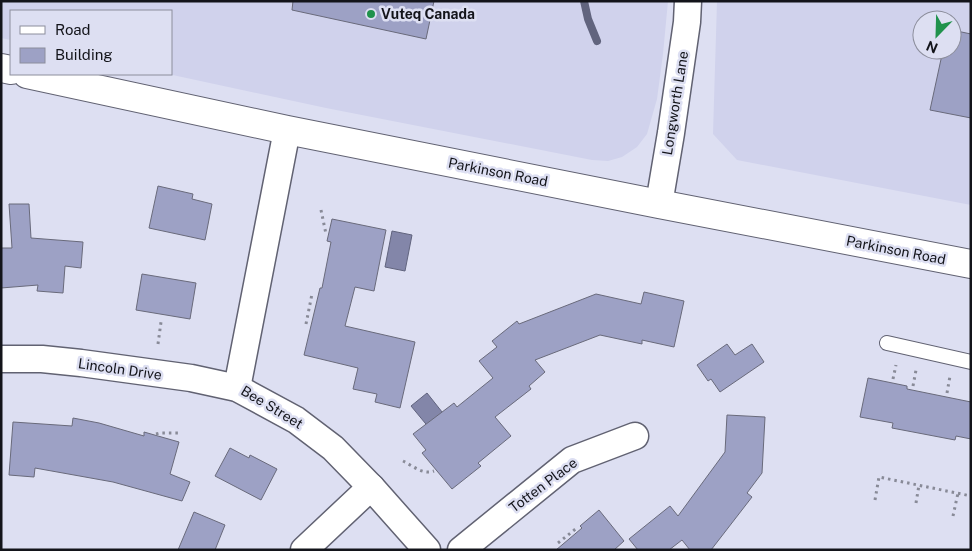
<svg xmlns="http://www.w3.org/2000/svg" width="972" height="551" font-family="'Public Sans',sans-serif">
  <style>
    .built { fill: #d0d2ec; fill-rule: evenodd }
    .water { fill: #8386a9; stroke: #61647e }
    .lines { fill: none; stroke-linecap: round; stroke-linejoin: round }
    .stream { stroke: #61647e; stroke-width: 8 }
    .building { fill: #9da1c5; stroke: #696a7b }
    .lane-casing { stroke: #616272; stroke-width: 16 }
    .street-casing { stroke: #616272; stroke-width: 29 }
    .secondary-casing { stroke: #616272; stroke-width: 30 }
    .path { stroke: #888a97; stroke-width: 3; stroke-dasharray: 2.5 4; stroke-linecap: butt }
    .lane { stroke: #fff; stroke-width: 14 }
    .street { stroke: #fff; stroke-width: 26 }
    .secondary { stroke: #fff; stroke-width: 28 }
    .poi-dot { fill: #20924c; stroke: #dddff2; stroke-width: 2 }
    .labels { text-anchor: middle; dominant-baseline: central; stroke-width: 5; stroke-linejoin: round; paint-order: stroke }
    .poi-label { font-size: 14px; font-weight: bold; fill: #13141a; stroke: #dddff2; text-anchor: start }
    .street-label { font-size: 14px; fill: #13141a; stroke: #dddff2 }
  </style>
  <rect width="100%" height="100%" fill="#dddff2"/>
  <g class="built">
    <polygon points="1,1 668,1 663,54 657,99 647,134 637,147 622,157 608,161 592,160 326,108 168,74 171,74 171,11 11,11 11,40 1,38"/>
    <path d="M717,1h254v204l-234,-45 -24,-26zM922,20h30v30h-30z"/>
  </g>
  <g class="water">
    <polygon points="392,231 412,235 405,271 385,267"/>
    <polygon points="427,393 450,422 435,435 411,406"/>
  </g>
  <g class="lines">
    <polyline class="stream" points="584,1 588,19 597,41"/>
  </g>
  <g class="building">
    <polygon points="293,1 434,1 426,39 292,10"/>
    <polygon points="952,30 971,34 971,118 930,110 943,50 952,50"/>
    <polygon points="158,186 193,194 192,199 212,204 205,240 149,228"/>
    <polygon points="9,204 29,204 31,238 83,242 81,268 65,266 63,293 37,291 38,285 1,288 1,248 12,248"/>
    <polygon points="332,219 386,230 374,291 355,287 345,326 415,342 400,408 375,402 377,394 353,389 358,368 304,355 320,288 322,288 331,242 327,241"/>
    <polygon points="142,274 196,283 190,319 136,310"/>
    <polygon points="644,292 684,301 674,347 642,340 642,344 600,335 535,360 545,372 529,386 531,389 495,417 511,436 478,463 481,466 452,489 422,453 426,450 413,434 454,403 457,407 493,378 479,361 497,347 492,341 517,321 519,324 596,294 641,304"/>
    <polygon points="727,344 735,355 752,344 764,362 720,392 711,379 708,381 697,365"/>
    <polygon points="868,378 907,386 907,389 971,402 971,439 956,436 955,440 892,428 893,423 860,417"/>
    <polygon points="727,415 765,417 762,473 747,493 752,497 711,550 690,550 682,540 669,550 638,550 629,539 670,506 678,516 725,452"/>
    <polygon points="73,418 99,423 144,436 144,432 179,442 170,474 190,482 182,501 113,482 35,468 34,477 9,475 13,422 72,426"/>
    <polygon points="230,448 249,458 250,455 277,469 261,500 215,476"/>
    <polygon points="599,510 624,541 614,550 556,550 582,528 580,526"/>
    <polygon points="194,512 225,525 215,550 178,550"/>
  </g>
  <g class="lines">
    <defs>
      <polyline id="lane" points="887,343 971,362"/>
      <g id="street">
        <polyline points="659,204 671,133 687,22 688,1"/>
        <polyline points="1,359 42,359 81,363 191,378 237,388 296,420 333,448 371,487 427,550"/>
        <polyline points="237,388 287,130"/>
        <polyline points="304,550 371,487"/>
        <polyline points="461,550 572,460 635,436"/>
      </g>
      <g id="secondary">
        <polyline points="1,68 11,70"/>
        <polyline points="27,74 287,130 659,204 971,264"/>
      </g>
    </defs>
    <use href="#lane" class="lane-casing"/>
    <use href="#street" class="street-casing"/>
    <use href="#secondary" class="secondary-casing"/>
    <g class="path">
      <polyline points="321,210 326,234"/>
      <polyline points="306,324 312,294"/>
      <polyline points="158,344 161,322"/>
      <polyline points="893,379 896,365"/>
      <polyline points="913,386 916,370"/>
      <polyline points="947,393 950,376"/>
      <polyline points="156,434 160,433 179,433"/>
      <path d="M403,461c10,5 20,14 31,10"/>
      <polyline points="875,500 879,477 971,496"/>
      <polyline points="916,503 919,485"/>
      <polyline points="953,516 958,493"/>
      <polyline points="558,543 578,527"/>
    </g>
    <use href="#lane" class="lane"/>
    <use href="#street" class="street"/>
    <use href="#secondary" class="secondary"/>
  </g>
  <circle class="poi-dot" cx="371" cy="14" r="5"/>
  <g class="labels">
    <g class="poi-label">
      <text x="381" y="14">Vuteq Canada</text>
    </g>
    <g class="street-label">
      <text transform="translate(675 103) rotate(-81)">Longworth Lane</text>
      <text transform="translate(498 172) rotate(11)">Parkinson Road</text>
      <text transform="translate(896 250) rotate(11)">Parkinson Road</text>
      <text transform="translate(120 369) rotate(8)">Lincoln Drive</text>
      <text transform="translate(272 407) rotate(31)">Bee Street</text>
      <text transform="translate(543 485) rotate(-37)">Totten Place</text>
    </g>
  </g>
  <rect width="972" height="551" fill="none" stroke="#13141a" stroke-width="5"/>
  <rect x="10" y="10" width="162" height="65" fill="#dddff2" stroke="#8c8e9c"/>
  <rect x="20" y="26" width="25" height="8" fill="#ffffff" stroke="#8c8e9c"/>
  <text x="55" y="35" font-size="15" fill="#13141a">Road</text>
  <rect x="20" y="48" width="25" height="15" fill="#9da1c5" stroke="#8c8e9c"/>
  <text x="55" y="60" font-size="15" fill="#13141a">Building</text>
  <g transform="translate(937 35) rotate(203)"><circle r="24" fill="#dddff2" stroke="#8c8e9c"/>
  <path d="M0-4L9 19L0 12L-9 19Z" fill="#20924c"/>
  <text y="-8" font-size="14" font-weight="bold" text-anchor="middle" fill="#13141a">N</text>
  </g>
</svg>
